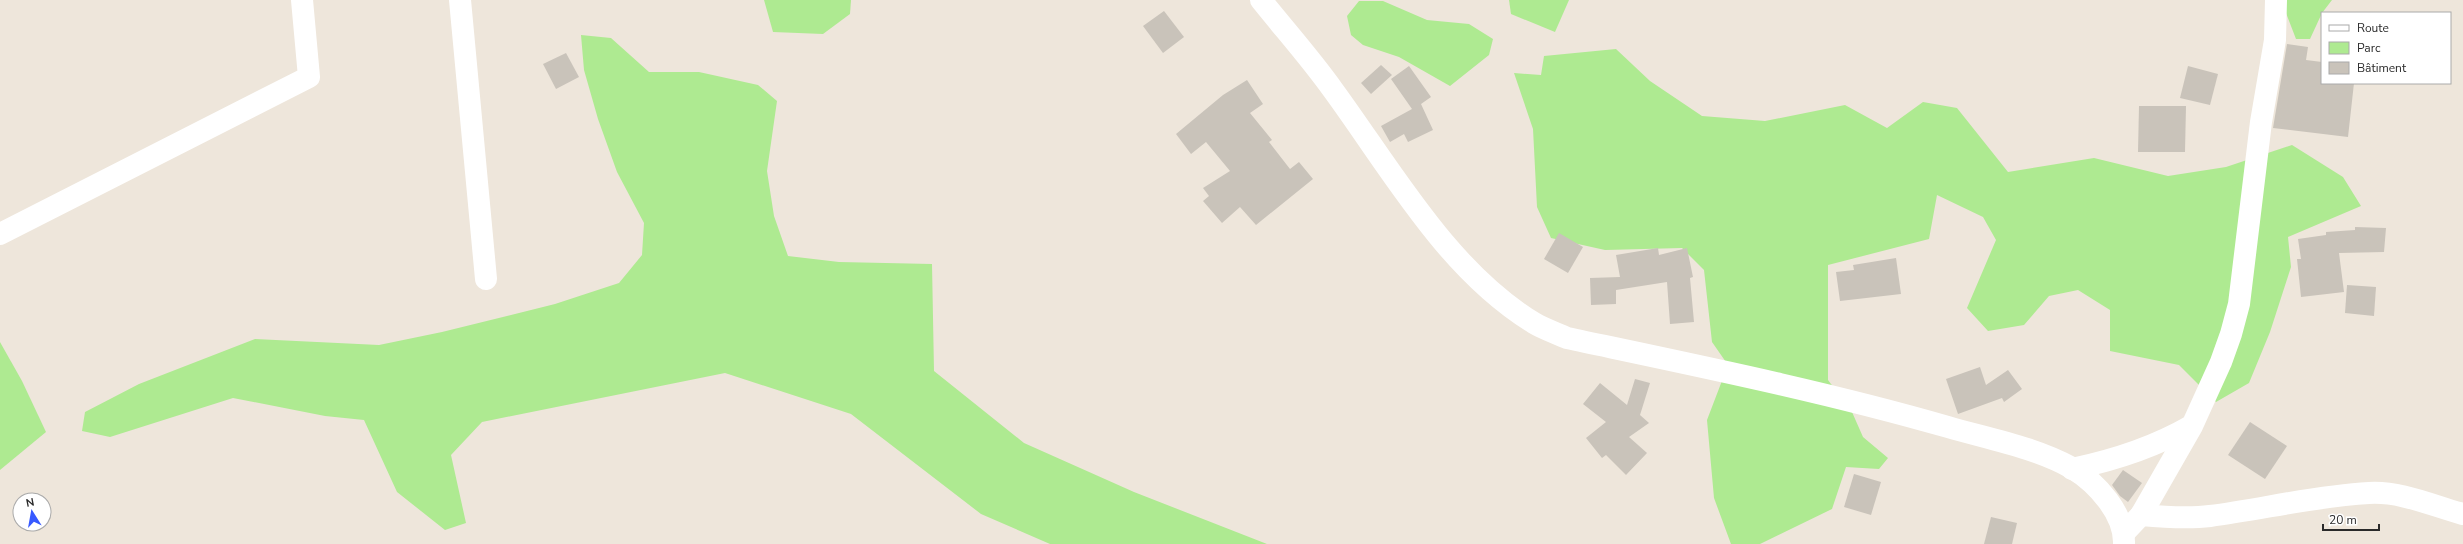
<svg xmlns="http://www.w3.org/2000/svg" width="2463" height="544" font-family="'Nunito Sans',sans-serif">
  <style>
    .green { fill: #aeea91 }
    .building { fill: #c9c3ba }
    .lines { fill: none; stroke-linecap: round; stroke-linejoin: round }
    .street { stroke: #fff; stroke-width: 22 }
    .secondary { stroke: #fff; stroke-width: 22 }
  </style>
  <rect width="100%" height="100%" fill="#eee6db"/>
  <g class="green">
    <polygon points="764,0 851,0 850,14 823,34 773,32"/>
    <polygon points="1509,0 1569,0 1555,32 1511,14"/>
    <polygon points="2281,0 2332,0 2322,13 2310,39 2296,39"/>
    <polygon points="1359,1 1383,1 1427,20 1469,24 1493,39 1489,55 1450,86 1399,57 1363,45 1351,35 1347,16"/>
    <polygon points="581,35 611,38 649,72 699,72 758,85 777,101 767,171 774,216 788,256 839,262 932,264 934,371 1024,443 1134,492 1267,544 1050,544 981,514 851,414 725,373 482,422 451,455 466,523 445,530 397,492 364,420 325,416 233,398 110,437 82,431 85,412 139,384 255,339 379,345 442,332 555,304 619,283 642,255 644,223 617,172 598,119 584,70"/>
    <polygon points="1616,49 1650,81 1702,116 1765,121 1845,105 1887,128 1923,102 1957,108 2008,172 2094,158 2168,176 2226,167 2292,145 2343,177 2361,206 2288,237 2291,267 2270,332 2249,383 2216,402 2179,365 2110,351 2110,310 2078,290 2049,296 2024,325 1988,331 1967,308 1996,240 1983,217 1937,195 1929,239 1828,265 1828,380 1852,412 1863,437 1888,458 1879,469 1846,467 1832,509 1760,544 1731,544 1714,498 1707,420 1728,365 1712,342 1704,270 1682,248 1605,250 1551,238 1537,207 1533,129 1514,73 1541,75 1544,56"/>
    <polygon points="0,342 22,381 46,432 0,470"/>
  </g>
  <g class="building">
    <polygon points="1164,11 1184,37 1163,53 1143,26"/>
    <polygon points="2287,44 2308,47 2306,60 2322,62 2322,83 2354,83 2348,137 2273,128"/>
    <polygon points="566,53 579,77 556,89 543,64"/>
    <polygon points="1381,65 1392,75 1371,94 1361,83"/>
    <polygon points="1409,66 1431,97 1421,104 1433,130 1408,142 1404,134 1390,142 1381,126 1412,109 1391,79"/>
    <polygon points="2188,66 2218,74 2210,105 2180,98"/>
    <polygon points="1247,80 1263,104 1250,113 1272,140 1269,142 1290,169 1299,162 1313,179 1256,225 1240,207 1222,223 1203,201 1209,196 1203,188 1230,171 1206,142 1191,154 1176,134 1223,95"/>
    <polygon points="2139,106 2186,106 2185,152 2138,152"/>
    <polygon points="2355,227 2386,228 2384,252 2339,253 2344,292 2301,297 2297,259 2301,259 2298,239 2326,235 2326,232 2355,230"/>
    <polygon points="1559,233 1583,247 1568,273 1544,259"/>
    <polygon points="1658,248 1659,255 1687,248 1693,277 1690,278 1694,322 1670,324 1667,282 1616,290 1616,304 1591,305 1590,278 1620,277 1616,255"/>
    <polygon points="1896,258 1901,294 1840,301 1836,272 1854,270 1853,265"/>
    <polygon points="2347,285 2376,287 2374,316 2345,313"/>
    <polygon points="1980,367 1986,385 2008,370 2022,389 2004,402 2002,398 1958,414 1946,379"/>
    <polygon points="1635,379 1650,383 1640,415 1649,423 1629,437 1647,453 1626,475 1606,455 1602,458 1586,438 1606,422 1583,404 1600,383 1627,405"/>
    <polygon points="2250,422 2287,446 2265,479 2228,455"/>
    <polygon points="2123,470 2142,483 2128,502 2120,496 2112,485"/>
    <polygon points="1854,474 1881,482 1871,515 1844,507"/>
    <polygon points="1991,517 2017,523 2012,544 1984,544"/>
  </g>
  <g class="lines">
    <g class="street">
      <polyline points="460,0 486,279"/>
      <polyline points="0,234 309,77 302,0"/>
      <path d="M2072,469c43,-9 81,-21 119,-43"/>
      <path d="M2141,515c22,2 46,4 69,1 53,-7 105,-20 159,-23 32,-2 64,13 94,21"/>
      <polyline points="2124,533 2141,515 2192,426 2221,362 2231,334 2239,304 2261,122 2275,40 2276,0"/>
    </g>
    <path class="secondary" d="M1261,0c24,30 50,59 72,90 58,79 114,180 201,233 10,6 22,10 33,15 127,27 256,53 381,89 41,12 86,20 124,41 25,15 53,46 52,76"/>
  </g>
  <rect x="2321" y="12" width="130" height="72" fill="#ffffff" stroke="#aaaaaa"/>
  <rect x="2329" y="25" width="20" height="6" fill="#ffffff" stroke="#aaaaaa"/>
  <text x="2357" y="32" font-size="12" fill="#2a2a2a">Route</text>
  <rect x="2329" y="42" width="20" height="12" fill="#aeea91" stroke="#aaaaaa"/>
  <text x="2357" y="52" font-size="12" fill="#2a2a2a">Parc</text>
  <rect x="2329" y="62" width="20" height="12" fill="#c9c3ba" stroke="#aaaaaa"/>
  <text x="2357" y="72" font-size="12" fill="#2a2a2a">Bâtiment</text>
  <g transform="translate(32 512) rotate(349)"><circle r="19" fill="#ffffff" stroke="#aaaaaa"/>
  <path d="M0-3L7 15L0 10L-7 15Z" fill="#3759ff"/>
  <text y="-6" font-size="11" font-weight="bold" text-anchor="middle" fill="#2a2a2a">N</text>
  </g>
  <path d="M2323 524v6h56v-6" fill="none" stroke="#2a2a2a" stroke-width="2"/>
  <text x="2329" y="524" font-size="12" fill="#2a2a2a" stroke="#ffffff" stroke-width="3" paint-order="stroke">20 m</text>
</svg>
